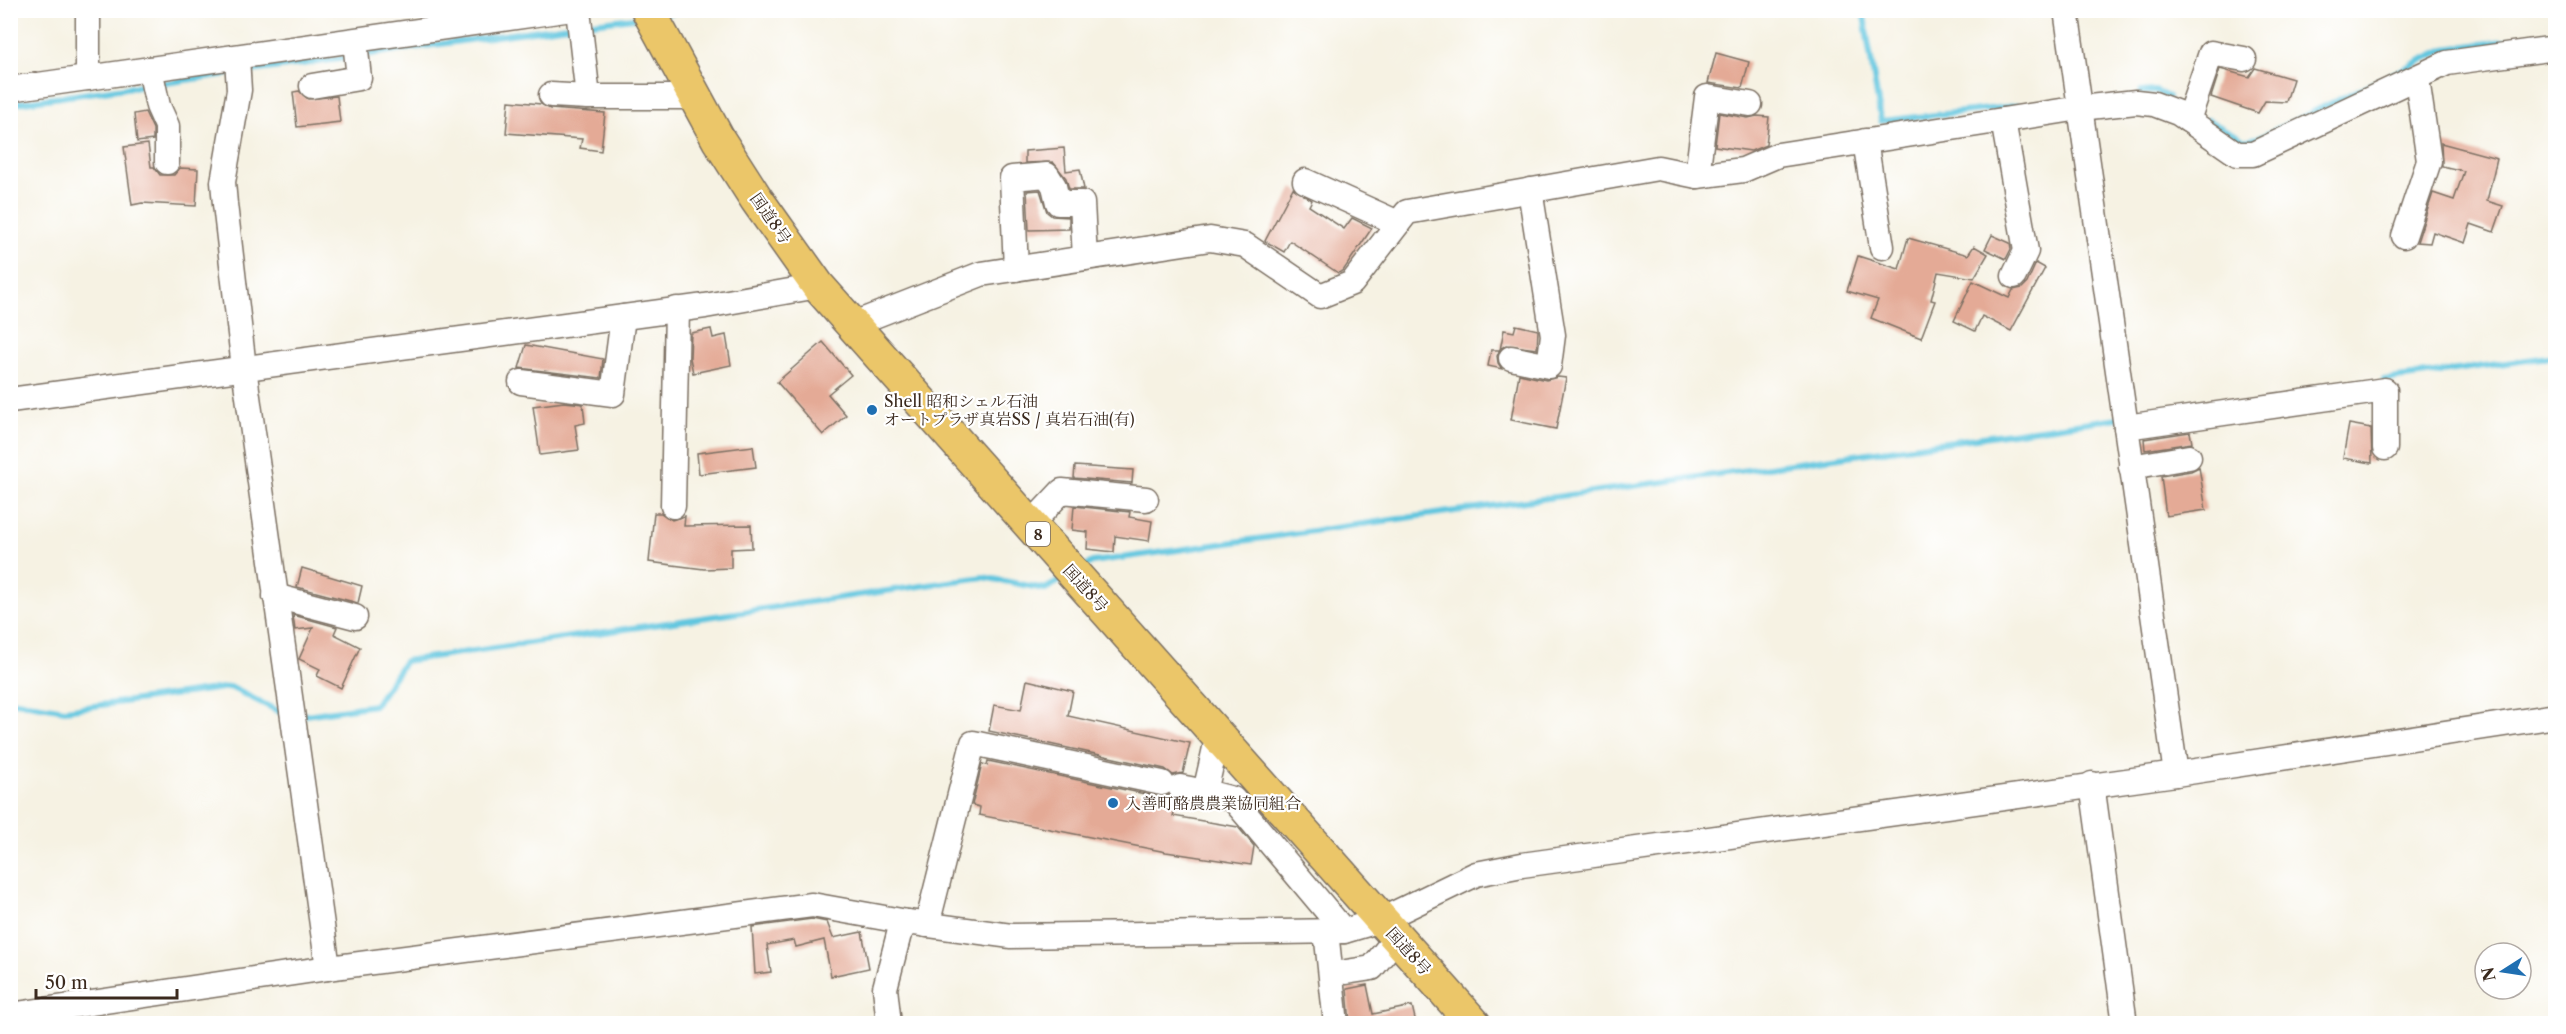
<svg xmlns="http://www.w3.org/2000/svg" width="2566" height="1034" font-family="'Libre Caslon Text','Noto Serif JP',serif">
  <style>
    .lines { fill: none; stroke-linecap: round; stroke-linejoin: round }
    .stream { stroke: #61c6df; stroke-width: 6 }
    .building { fill: #e4aa96 }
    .minor-casing { stroke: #7c7063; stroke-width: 27 }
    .highway-casing { stroke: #7c7063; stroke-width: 36 }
    .minor { stroke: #fff; stroke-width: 24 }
    .highway { stroke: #ebc669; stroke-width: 33 }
    .poi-dot { fill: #1f6fb2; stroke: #fff; stroke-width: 2 }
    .labels { text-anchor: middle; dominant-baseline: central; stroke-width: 4.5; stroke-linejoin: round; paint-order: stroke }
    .shield { fill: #fff; stroke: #766a62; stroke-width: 1.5 }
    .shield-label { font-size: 15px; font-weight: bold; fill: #3b2a1e }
    .street-label { font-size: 16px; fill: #3b2a1e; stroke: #fff }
    .poi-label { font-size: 16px; fill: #3b2a1e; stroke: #fff; text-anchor: start }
  </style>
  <rect width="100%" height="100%" fill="#fff"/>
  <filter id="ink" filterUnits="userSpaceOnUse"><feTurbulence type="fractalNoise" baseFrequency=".0167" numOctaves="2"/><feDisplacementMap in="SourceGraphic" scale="12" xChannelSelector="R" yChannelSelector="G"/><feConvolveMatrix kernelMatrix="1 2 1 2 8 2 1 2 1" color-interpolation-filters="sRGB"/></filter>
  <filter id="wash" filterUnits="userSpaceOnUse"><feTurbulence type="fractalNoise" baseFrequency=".008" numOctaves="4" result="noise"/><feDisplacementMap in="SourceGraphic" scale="24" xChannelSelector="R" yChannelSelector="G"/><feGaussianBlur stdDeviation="1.35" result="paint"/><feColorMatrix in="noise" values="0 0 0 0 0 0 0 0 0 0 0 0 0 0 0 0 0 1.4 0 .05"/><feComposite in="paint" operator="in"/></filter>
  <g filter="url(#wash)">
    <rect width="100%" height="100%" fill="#f6f2e3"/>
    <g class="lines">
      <g class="stream">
        <polyline points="1863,10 1881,121 2017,106"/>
        <polyline points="663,14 686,10"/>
        <polyline points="585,24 641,17"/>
        <polyline points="363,55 575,25"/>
        <polyline points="244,72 352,57"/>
        <polyline points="158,84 234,73"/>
        <polyline points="2141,92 2155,91 2168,97"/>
        <polyline points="10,104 147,85"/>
        <polyline points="2208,120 2245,141 2261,137 2445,49 2556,34"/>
        <polyline points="2384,380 2556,356"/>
        <polyline points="1081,569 1092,562 2118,418"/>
        <polyline points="10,701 65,710 230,687 286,715"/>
        <polyline points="299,716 375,705 405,661 983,577 1045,589 1065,578"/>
      </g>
    </g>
    <g id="blocks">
      <g class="building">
        <polygon points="1716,53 1749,62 1742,88 1708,83"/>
        <polygon points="2255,68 2293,79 2286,102 2265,101 2258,113 2211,97 2220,69 2249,77"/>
        <polygon points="299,91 308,99 337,96 340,122 297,127 293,92"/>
        <polygon points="509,101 541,104 550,109 605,113 601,151 580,148 582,139 506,133"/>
        <polygon points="145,112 153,129 153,140 137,142 134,114"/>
        <polygon points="1719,113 1748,118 1757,116 1769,117 1766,145 1751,151 1715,146"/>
        <polygon points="2441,143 2497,158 2487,201 2503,206 2494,232 2471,224 2465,243 2433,232 2430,243 2417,242 2433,193 2454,200 2464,171 2442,166"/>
        <polygon points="148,144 151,167 154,167 160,175 174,175 180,168 198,169 196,206 142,203 132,205 124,147"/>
        <polygon points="1064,148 1066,171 1080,169 1084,189 1069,189 1066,178 1053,162 1025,163 1025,151"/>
        <polygon points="1293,188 1312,200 1309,206 1344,229 1352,218 1372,228 1343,271 1338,273 1290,241 1284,252 1265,241"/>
        <polygon points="1040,190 1047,212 1052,216 1069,217 1069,229 1029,230 1027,191"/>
        <polygon points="1992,235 2010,243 2011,249 2006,259 1985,249"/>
        <polygon points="1908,238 1968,255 1974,246 1988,254 1974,278 1938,272 1931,300 1935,301 1921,338 1871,318 1878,300 1847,291 1858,256 1899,269"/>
        <polygon points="2036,263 2045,268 2011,331 1982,316 1975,331 1954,321 1973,281 2009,298 2013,290 2022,288 2027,283"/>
        <polygon points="1516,325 1538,330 1537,349 1506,345 1500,349 1497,356 1498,363 1502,369 1488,366 1491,350 1500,350 1504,330 1514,332"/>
        <polygon points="711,329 713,338 726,335 731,365 693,373 690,358 691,333"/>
        <polygon points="823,342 851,375 828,394 846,415 823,435 777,382"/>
        <polygon points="526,345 603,359 601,378 519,368"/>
        <polygon points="1519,374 1546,380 1558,377 1566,378 1556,429 1511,420"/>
        <polygon points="564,402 583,404 585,423 575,425 579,450 540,455 533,406"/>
        <polygon points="2349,424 2371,428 2372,463 2343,458"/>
        <polygon points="2190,432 2192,443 2145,450 2144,439"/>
        <polygon points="753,446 756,467 699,474 697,453"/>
        <polygon points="1075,466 1133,470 1132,483 1074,478"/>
        <polygon points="2199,467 2206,510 2166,516 2161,476 2191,471"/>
        <polygon points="1074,506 1130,512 1129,517 1152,521 1149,541 1115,536 1114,552 1087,549 1088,532 1072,530"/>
        <polygon points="654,513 661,513 672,520 685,516 684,526 751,525 752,548 731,549 731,568 704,569 649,562"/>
        <polygon points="302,568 362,586 358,603 297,587"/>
        <polygon points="293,615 337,627 334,634 360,647 341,688 317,676 320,669 299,659 313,628 295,630"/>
        <polygon points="1027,680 1073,691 1068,716 1190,743 1183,773 1173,775 1165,769 989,731 994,705 1021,710"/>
        <polygon points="988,761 1159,797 1169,795 1177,801 1173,816 1238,827 1254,846 1251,865 1166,852 979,815 980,807 972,805 982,764 987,765"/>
        <polygon points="812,919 827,922 833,938 862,932 869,968 831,976 824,940 796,947 794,940 767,945 771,972 755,974 752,927"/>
        <polygon points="1367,985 1373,1014 1412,1006 1416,1023 1350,1023 1347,989"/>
      </g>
    </g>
  </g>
  <g filter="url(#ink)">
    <use href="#blocks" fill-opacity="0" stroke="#7c7063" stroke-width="1.5"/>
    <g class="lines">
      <defs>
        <g id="minor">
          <polyline points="88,10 88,78"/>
          <polyline points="2066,10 2176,774"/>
          <polyline points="237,58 239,90 223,182 225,204 244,368 328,968"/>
          <polyline points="150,69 158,106 167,126 167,162"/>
          <polyline points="312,86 359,78 355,41"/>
          <polyline points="10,89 565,10"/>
          <polyline points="551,95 588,97 578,10"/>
          <polyline points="588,97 694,97"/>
          <polyline points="2003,120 2026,251 2014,276"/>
          <polyline points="2188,120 2211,53 2244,59"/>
          <polyline points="1865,141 1882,247"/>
          <polyline points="1697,176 1707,97 1750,104"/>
          <polyline points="1305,181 1398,223"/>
          <polyline points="2404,236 2429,161 2417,79"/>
          <polyline points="1016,269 1012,178 1047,175 1054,186 1058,203 1082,203 1085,258"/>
          <polyline points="851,325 981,274 1210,239 1245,245 1320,296 1352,283 1407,212 1658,168 1697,176 1743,170 1778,155 2080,108 2136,102 2154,104 2178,113 2237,154 2253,154 2447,63 2556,48"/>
          <polyline points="1511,358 1549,366 1553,335 1530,190"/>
          <polyline points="521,382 613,394 623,317"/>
          <polyline points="10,400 705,306 818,286"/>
          <polyline points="2126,427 2385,390 2385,448"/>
          <polyline points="2131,467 2189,457"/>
          <polyline points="673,506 677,309"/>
          <polyline points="1030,525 1062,491 1146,499"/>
          <polyline points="275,596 355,617"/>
          <polyline points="2092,784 2125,1024"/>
          <polyline points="1180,787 1205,792 1218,735"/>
          <polyline points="1205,792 1233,799 1344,931"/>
          <polyline points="927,925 973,743 1162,783"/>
          <polyline points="1326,931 1336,1024"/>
          <polyline points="1346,972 1372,968 1397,937"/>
          <polyline points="10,1015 328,968 812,905 907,922 1011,936 1344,931 1381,920 1476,874 1522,865 2176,774 2556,716"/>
          <polyline points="889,1024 885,988 899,934 907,922"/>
        </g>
        <polyline id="highway" points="648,10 718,139 757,200 818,286 1474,1024"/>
      </defs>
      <use href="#minor" class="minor-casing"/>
      <use href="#highway" class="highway-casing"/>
      <use href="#minor" class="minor"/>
      <use href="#highway" class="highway"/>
    </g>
  </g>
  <g class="poi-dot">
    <circle cx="872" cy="410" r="6"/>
    <circle cx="1113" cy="803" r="6"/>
  </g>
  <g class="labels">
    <rect class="shield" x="1026" y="522" width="24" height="24" rx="4.5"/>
    <g class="shield-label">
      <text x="1038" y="534">8</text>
    </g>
    <g class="street-label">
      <text transform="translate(771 218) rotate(55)">国道8号</text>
      <text transform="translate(1086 588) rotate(48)">国道8号</text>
      <text transform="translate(1409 951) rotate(48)">国道8号</text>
    </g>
    <g class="poi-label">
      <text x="884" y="401">Shell 昭和シェル石油<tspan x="884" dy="18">オートプラザ真岩SS / 真岩石油(有)</tspan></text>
      <text x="1125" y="803">入善町酪農農業協同組合</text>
    </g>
  </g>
  <rect width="2566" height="1034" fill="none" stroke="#fff" stroke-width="36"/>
  <g transform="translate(2503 971) rotate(258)"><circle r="28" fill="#ffffff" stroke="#b1aaa5" stroke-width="1.5"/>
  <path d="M0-4.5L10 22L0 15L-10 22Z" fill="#1f6fb2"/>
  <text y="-9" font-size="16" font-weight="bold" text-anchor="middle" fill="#3b2a1e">N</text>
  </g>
  <path d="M36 989v9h141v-9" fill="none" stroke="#3b2a1e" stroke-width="3"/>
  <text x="45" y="989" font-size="18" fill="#3b2a1e" stroke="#ffffff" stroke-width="4.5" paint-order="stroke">50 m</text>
</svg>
